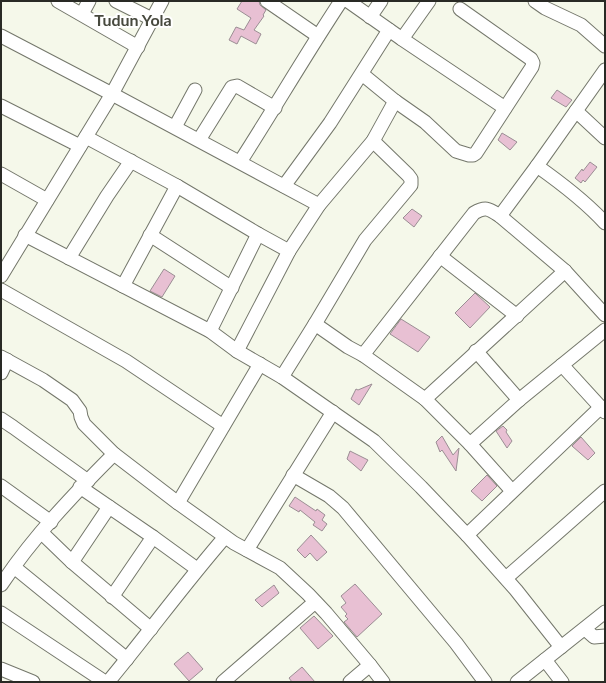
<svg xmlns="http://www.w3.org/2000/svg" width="606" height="683" font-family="Lato,sans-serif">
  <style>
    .building { fill: #e8c0d3; stroke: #9b8e94 }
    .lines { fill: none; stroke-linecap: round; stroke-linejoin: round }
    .minor-casing { stroke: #74776b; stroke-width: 15 }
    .minor { stroke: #fff; stroke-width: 13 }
    .labels { text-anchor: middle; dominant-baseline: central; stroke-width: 4; stroke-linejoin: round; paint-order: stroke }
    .district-label { font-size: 16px; font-weight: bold; fill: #47493e; stroke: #fff }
  </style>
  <rect width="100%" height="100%" fill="#f5f8ea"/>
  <g class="building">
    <polygon points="242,1 259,1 260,5 266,10 263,15 264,16 254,30 261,34 256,44 241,36 237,44 229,40 236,27 244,30 251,18 237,9"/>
    <polygon points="557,90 572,100 566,107 551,98"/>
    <polygon points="502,133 517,142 510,150 498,140"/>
    <polygon points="590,162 597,167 585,182 583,180 581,183 575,178 582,169 583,171"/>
    <polygon points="412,209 422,216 414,227 403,218"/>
    <polygon points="164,269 175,276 162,297 150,291"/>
    <polygon points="475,293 490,307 470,328 455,313"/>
    <polygon points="401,319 430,337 418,352 390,334"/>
    <polygon points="372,384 359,405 351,399 356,389 358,390"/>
    <polygon points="503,426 507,430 506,432 512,441 507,448 496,431"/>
    <polygon points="442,436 453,455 459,448 456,471 442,450 440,452 436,442"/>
    <polygon points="581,437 595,453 588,460 572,446"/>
    <polygon points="350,451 368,460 361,471 347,459"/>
    <polygon points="487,475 497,486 482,501 471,491"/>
    <polygon points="295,497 316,511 317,509 325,515 322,520 327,524 322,531 313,525 315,522 300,510 299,512 289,506"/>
    <polygon points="311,535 327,552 317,561 310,553 305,558 297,550"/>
    <polygon points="355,584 382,614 357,637 344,622 348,619 345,616 347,614 341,607 346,603 341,596"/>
    <polygon points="274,585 279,593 262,607 255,600"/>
    <polygon points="314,616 333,636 318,649 300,628"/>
    <polygon points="188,652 203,669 189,681 174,664"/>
    <polygon points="302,667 315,682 292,682 289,678"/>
  </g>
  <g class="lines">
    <defs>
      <g id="minor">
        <polyline points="58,1 138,47"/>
        <polyline points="116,1 152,19"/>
        <polyline points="267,1 318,36"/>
        <polyline points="348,1 402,39 505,108"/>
        <polyline points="535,1 545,8 581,25 605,46"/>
        <polyline points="82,14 89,1"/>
        <polyline points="370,17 381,1"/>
        <polyline points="1,36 112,94 319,205"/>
        <polyline points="402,39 429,1"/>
        <polyline points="362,74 395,101 425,122 456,151 469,155 473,155 476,153 532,67 533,63 531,59 460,9"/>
        <polyline points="1,106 80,146"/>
        <polyline points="576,111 605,138"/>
        <polyline points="175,127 195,90"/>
        <polyline points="86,137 177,186 258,234 289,251"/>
        <polyline points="199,140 232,87 237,86 275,108"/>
        <path d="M240,162c34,-53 66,-108 101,-161"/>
        <path d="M537,166c24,17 48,35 68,57"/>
        <polyline points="1,174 47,200"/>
        <polyline points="284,186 330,123 389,30"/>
        <polyline points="500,216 537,166 605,70"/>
        <polyline points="25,235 210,331 237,351 282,377 374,441 421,487 467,535 516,590 561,647"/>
        <polyline points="150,235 232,288"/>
        <polyline points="440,256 517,316"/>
        <polyline points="69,258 107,196 131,161"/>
        <polyline points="1,276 112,94 162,1"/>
        <polyline points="123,286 177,186"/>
        <polyline points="1,290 126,361 223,426"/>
        <polyline points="315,324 348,347 363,355 425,399 470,444 512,491"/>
        <polyline points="210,331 258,234"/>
        <polyline points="237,351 289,251 319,205 373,141 395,101"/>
        <polyline points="476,351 519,400"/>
        <path d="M363,355l111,-142c12,-7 15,-4 26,3l65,55 40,44"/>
        <polyline points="1,357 43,380 72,400 80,411 81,417 84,424 114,454 178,503 234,543 280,568 308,594 326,613 370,665 383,682"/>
        <polyline points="562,365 605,412"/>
        <polyline points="1,373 7,360"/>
        <polyline points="282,377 315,324 365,240 411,185 411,179 408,175 373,141"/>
        <polyline points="425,399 565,271"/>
        <polyline points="1,419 13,427 88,481"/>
        <polyline points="470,444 519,400 605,330"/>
        <polyline points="293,475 329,496 343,508 456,643 485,682"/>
        <polyline points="1,486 51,522"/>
        <polyline points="80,487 153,537 197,569"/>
        <polyline points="178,503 260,364"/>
        <polyline points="42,533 72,562 151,629"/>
        <polyline points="467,535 601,407"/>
        <polyline points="247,550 333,412"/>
        <polyline points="72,562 109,507"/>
        <polyline points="14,567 127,659"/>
        <polyline points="506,578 605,491"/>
        <path d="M1,585c32,-48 72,-90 113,-131"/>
        <polyline points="112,597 153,537"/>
        <polyline points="1,613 105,682"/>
        <polyline points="585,629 594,637 605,636"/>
        <polyline points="545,660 562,682"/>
        <polyline points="1,669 33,682"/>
        <path d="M108,682c40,-48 76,-98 117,-145"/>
        <polyline points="223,682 315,602"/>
        <polyline points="350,682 370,665"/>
        <polyline points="517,682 605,612"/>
      </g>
    </defs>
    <use href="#minor" class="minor-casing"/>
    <use href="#minor" class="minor"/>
  </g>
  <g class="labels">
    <g class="district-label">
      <text x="133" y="19">Tudun Yola</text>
    </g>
  </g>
  <rect width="606" height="683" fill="none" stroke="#292a25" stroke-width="4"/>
</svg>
